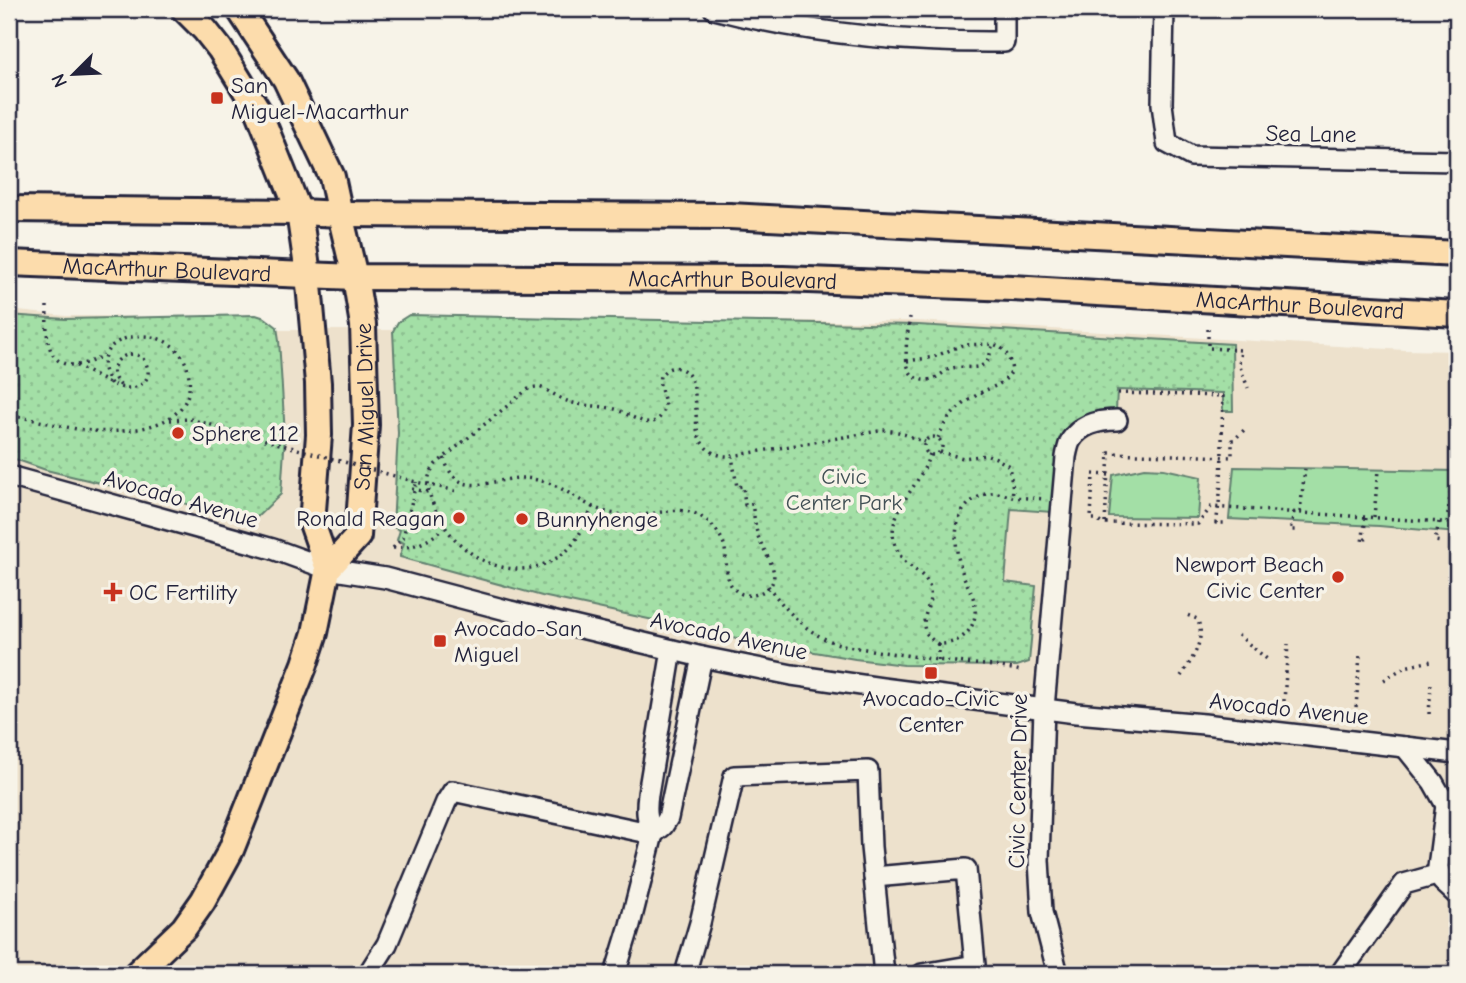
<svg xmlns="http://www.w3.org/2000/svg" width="1466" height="983" font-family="'Comic Neue',sans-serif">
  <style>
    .built { fill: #ede1cc }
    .green { fill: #a3dfa6; stroke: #628070; stroke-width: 2 }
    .park { fill: url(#park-dots); stroke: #628070; stroke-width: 2 }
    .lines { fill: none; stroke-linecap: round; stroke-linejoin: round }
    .minor-casing { stroke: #22223b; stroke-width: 24 }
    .major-casing { stroke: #22223b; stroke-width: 30 }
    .path { stroke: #22223b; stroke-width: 3.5; stroke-dasharray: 2 5; stroke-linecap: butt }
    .minor { stroke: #f7f3e8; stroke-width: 19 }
    .major { stroke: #fcdcac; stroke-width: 24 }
    .path-bridge { stroke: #22223b; stroke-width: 3.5; stroke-dasharray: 2 5; stroke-linecap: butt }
    .poi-dot { fill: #c8321e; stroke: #f7f3e8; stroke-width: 2.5 }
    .labels { text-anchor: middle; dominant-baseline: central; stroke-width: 7; stroke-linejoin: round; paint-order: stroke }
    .poi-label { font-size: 23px; fill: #22223b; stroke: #f7f3e8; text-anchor: start }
    .street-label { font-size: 23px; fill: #22223b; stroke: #f7f3e8 }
    .park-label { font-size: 23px; fill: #425156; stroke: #f7f3e8 }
  </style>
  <defs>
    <pattern id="park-dots" width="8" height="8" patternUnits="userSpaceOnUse" patternTransform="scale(1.75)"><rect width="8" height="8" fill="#a3dfa6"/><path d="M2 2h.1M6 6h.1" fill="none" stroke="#8cbf90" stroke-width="1.8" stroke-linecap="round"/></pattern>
  </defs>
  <rect width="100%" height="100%" fill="#f7f3e8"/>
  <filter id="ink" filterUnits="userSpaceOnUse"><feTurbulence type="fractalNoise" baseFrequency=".0143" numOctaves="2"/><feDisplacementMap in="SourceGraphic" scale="14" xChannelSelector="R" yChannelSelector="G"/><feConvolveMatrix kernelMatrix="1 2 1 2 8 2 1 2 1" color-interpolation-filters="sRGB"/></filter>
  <g filter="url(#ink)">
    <polygon class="built" points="9,310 66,316 258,318 275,330 402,330 411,322 916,321 1405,350 1457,351 1457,974 9,974"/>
    <g class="green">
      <polygon points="1234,467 1457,471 1457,533 1379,526 1229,519"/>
      <polygon points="1144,468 1164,469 1201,477 1198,518 1109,517 1113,475"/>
    </g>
    <g class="park">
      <polygon points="9,315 65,319 256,315 265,318 277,327 279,340 285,435 281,494 256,518 249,519 46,470 9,457"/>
      <polygon points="409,315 918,325 1232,344 1233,411 1223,411 1223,393 1117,390 1116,411 1090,414 1052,512 1011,509 1005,582 1036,586 1029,662 1017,666 904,665 855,659 746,640 542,596 400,557 400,555 404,543 397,540 400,530 393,527 398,433 393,331 398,322"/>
    </g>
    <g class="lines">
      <defs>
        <g id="minor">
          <path d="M714,9c95,25 192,34 290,33v-33"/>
          <polyline points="1164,9 1162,104 1167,143 1191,156 1457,161"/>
          <polyline points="9,476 273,549 328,569 385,578 510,611 702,657 792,675 882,688 1076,713 1204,724 1457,753"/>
          <polyline points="1405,747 1433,782 1446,805"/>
          <polyline points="1457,796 1446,805 1438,867 1442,881 1457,895"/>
          <polyline points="874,877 966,869 975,965 922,974"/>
          <polyline points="368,974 387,944 446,802 453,791 653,834 663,826 668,818 702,657"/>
          <path d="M615,974l15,-49 23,-91c-7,-15 -7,-25 -5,-40l24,-144"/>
          <polyline points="685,974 700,923 734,776 868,771 871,847 884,974"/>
          <path d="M1058,974l-16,-62 -3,-52 5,-152 22,-251c1,-5 2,-12 5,-17 10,-16 29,-20 46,-20"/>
          <polyline points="1340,974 1404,884 1440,874"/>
        </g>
        <g id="major">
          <polyline points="184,9 205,30 220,49 259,112 299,212 308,274 318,383 319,435 312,523 328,569"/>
          <polyline points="9,209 299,212 340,214 730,216 1457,254"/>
          <path id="s1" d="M9,263l346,14 428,2 229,9 445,26"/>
          <path id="s2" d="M136,974l48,-46 19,-27 28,-51 74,-186 10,-31 13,-64 30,-33 8,-111 -3,-100 -8,-48 -15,-63 -8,-37 -46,-97 -47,-71"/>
        </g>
      </defs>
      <use href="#minor" class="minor-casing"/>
      <use href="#major" class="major-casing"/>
      <g class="path">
        <path d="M47,306c0,12 -1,23 1,34 5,33 34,28 56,15"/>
        <path d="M910,317c-2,17 -14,66 18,63 10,-1 15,-9 24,-12 11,-3 28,4 36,-8 2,-4 3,-11 5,-16 13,4 17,14 19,27 -10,15 -17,14 -32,22 -10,6 -24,16 -31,25 -5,5 -8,14 -11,20"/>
        <polyline points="1208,329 1208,348 1241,350 1239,364 1248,388"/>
        <polyline points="907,361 934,357 962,345 993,344"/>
        <path d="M76,366c15,6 29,17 44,21 14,4 33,-4 27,-21 -9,-28 -54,0 -23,22"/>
        <path d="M1118,393l105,3c-2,42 1,85 -7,127h8"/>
        <path d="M19,417c24,4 49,12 74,14 39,3 107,-5 95,-60 -3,-16 -16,-29 -32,-33 -31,-9 -70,13 -44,47"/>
        <polyline points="170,420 190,419"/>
        <circle cx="933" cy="446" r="9"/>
        <polyline points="940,452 963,458 988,455 996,458 1009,466 1013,489 1012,497"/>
        <path d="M930,454c-3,7 -5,14 -9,20 -15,27 -42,52 -19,84 9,12 26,16 28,32 3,21 -20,36 8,54 21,1 39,-14 37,-36 0,-9 -5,-18 -9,-26 -9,-21 -16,-52 -2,-73 6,-8 17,-15 27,-16 7,-1 15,2 21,4 11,1 22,1 33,2"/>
        <path d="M444,458c14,45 48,19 81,20 11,1 22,4 31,8 13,6 24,15 37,21 10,5 21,7 31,8 25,4 50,-12 74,0 11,6 20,15 25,27 7,17 -3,43 19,52 4,1 10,2 15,0 34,-12 7,-39 1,-58 -3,-10 -4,-21 -6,-32l-7,1 -2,-19 -6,1 -5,-31"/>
        <polyline points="1109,475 1093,474 1091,519 1095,519 1101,523 1198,524 1211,507 1457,523"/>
        <polyline points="416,483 416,482"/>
        <polyline points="412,489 428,492"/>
        <path d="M593,507c-8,15 -15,35 -29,46 -50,38 -111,3 -131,-49 -6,-16 -8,-27 3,-40l87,-71c4,-4 9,-6 15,-6 8,1 20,11 29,14 16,6 33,4 48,8 14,4 38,26 48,3 6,-12 -6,-23 -3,-36 5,-6 11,-10 19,-8 25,9 12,53 21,71 6,13 19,18 32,17l153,-26 13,2 27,10"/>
        <polyline points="1294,512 1290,530 1296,530"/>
        <polyline points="1300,512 1305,469"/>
        <polyline points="1374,517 1378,470"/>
        <polyline points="1366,518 1362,542 1369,536"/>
        <polyline points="1439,522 1435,541 1441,542"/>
        <polyline points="1447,522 1453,471"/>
        <polyline points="1105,523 1109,453 1232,457 1232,440 1234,440 1247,427"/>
        <path d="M393,548c24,-1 33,-5 51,-20"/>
        <polyline points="393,548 403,538 412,500"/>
        <path d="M768,586c17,23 38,47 65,56 14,5 29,6 43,9 23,3 46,7 70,10 25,3 51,4 75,10"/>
        <polyline points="1238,635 1267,659"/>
        <polyline points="938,660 938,644"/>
        <path d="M1181,676c11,-16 26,-38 16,-57l-10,-4"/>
        <polyline points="1384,680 1405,667 1431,661"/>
        <polyline points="1284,701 1288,644"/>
        <polyline points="1356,707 1360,655"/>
        <polyline points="1429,714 1431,684"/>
      </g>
      <use href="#minor" class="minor"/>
      <use href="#major" class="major"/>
      <g class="path-bridge">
        <polyline points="190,419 416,482 457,491"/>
        <polyline points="412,500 416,483"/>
      </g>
    </g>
  </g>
  <g class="poi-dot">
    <rect x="210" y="91" width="14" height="14" rx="3.5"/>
    <circle cx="178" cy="433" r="7"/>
    <circle cx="459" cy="518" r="7"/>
    <circle cx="522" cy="519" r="7"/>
    <circle cx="1338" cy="577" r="7"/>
    <path d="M109.5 581.5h7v7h7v7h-7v7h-7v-7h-7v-7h7z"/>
    <rect x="433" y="634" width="14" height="14" rx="3.5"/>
    <rect x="924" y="666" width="14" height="14" rx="3.5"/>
  </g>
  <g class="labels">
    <g class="poi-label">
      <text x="231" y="85">San<tspan x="231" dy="26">Miguel-Macarthur</tspan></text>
      <text x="192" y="433">Sphere 112</text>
      <text x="445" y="518" text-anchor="end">Ronald Reagan</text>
      <text x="536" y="519">Bunnyhenge</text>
      <text x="1324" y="564" text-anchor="end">Newport Beach<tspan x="1324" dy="26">Civic Center</tspan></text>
      <text x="129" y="592">OC Fertility</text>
      <text x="454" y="628">Avocado-San<tspan x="454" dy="26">Miguel</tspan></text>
      <text x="931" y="698" text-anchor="middle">Avocado-Civic<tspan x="931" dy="26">Center</tspan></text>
    </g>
    <g class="street-label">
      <text transform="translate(1311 134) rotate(1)">Sea Lane</text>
      <text stroke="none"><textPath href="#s1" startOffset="158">MacArthur Boulevard</textPath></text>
      <text stroke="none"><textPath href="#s1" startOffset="724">MacArthur Boulevard</textPath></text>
      <text stroke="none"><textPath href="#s1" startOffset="1292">MacArthur Boulevard</textPath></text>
      <text stroke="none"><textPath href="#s2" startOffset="630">San Miguel Drive</textPath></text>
      <text transform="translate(181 499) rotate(16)">Avocado Avenue</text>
      <text transform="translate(729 636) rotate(12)">Avocado Avenue</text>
      <text transform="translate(1289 709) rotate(6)">Avocado Avenue</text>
      <text transform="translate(1018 781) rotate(-89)">Civic Center Drive</text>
    </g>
    <g class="park-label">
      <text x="844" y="476">Civic<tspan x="844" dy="26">Center Park</tspan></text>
    </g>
  </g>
  <rect width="1466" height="983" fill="none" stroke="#f7f3e8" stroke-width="35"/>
  <rect x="18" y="18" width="1431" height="948" fill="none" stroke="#22223b" stroke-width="2.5" filter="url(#ink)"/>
  <g transform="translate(74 74) rotate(246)" stroke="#f7f3e8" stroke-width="5" paint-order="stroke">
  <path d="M0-5L12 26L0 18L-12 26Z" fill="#22223b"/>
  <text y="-10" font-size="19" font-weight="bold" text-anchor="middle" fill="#22223b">N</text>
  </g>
</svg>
